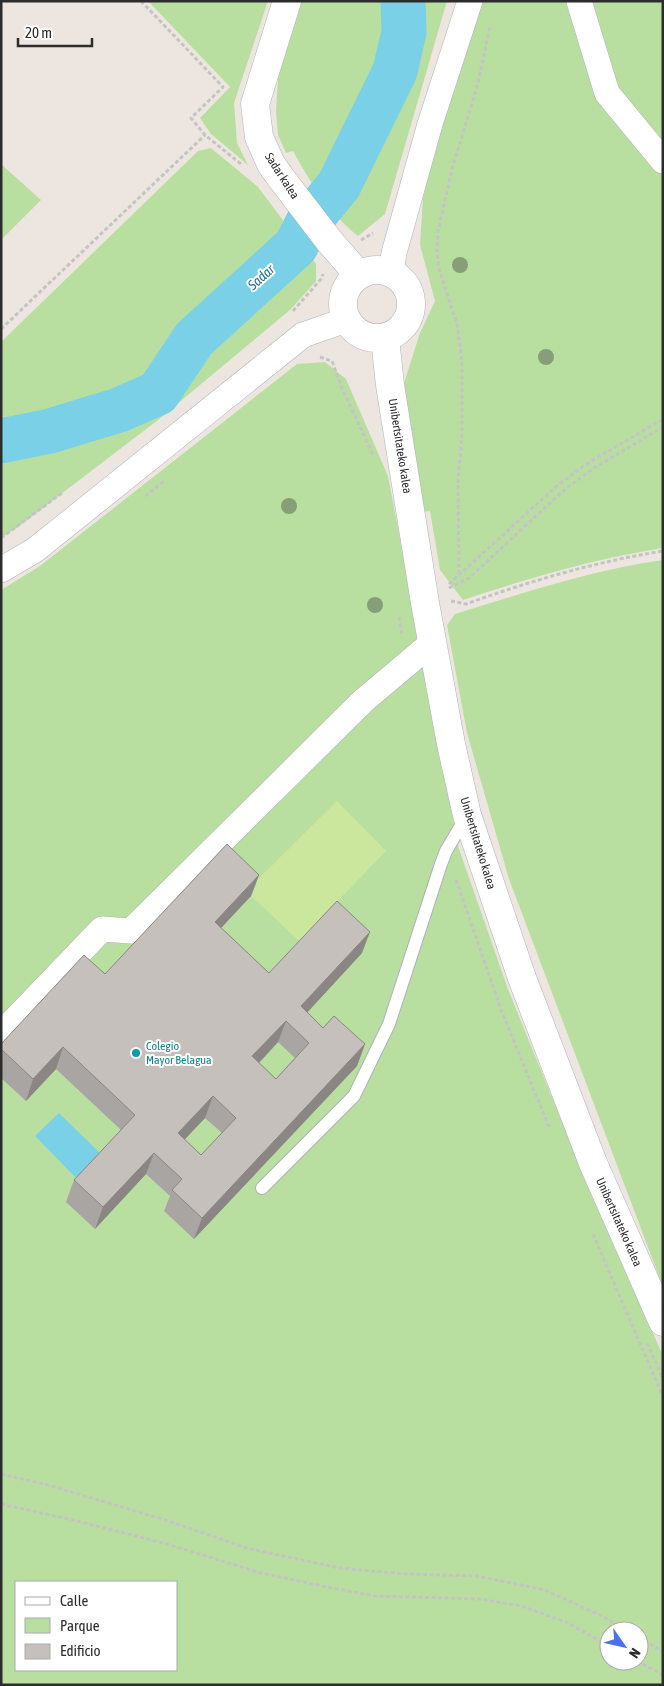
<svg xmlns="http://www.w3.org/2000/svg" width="664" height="1686" font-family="'Asap Condensed',sans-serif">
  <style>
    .green { fill: #b9dfa0; fill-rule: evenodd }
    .pitch { fill: #cbe69d }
    .water { fill: #7ad0e7 }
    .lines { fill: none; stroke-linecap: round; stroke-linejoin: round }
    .river { stroke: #7ad0e7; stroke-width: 45 }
    .service-casing { stroke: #b0b2bb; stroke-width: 14 }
    .minor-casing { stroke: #b0b2bb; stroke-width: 26 }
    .tertiary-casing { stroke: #b0b2bb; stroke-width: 29 }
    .secondary-casing { stroke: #b0b2bb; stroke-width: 29 }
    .path { stroke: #c4c4c4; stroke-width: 3; stroke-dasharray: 4 2.5; stroke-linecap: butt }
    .service { stroke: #fff; stroke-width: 12 }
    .minor { stroke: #fff; stroke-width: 25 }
    .tertiary { stroke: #fff; stroke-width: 28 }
    .secondary { stroke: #fff; stroke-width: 28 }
    .tree { fill: #869f76 }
    .wall { fill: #a9a5a2; fill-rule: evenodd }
    .shaded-wall { fill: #8a8684 }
    .building { fill: #c5c0bc; stroke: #8a8684; fill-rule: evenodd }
    .culture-dot { fill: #0f9aa8; stroke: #fff; stroke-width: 2 }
    .labels { text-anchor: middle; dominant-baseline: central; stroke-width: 4; stroke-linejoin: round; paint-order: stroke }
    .street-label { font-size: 12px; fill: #2c2c2c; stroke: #fff }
    .culture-label { font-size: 12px; fill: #0d838f; stroke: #fff; text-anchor: start }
    .water-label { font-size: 14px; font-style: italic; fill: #177195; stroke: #fff }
  </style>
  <rect width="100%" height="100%" fill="#ede6e0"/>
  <g class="green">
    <polygon points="148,1 268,1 234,103 237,143 248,165 211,134 200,118 230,87"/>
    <path d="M300,1h147l-62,213 -27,22c-28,-22 -48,-54 -65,-85l-7,2 -8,-18 -2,-24 3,-47z"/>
    <path d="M480,1h183v547c-70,11 -133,30 -200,52l-23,-30 -10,-59 -8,1 -11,-70 -7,-59 16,-50 15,-32 -15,-56 3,-47 15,-67z"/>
    <polygon points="211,148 258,187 316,264 316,281 291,309 158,420 18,527 1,538 1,342 198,151"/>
    <polygon points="2,165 41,200 1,240 1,166"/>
    <path d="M325,362l21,17 42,97 71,373 49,140 54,133 101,234v329h-662v-1095l39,-24 257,-202zM16,1582h160v88h-160zM609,1631h30v30h-30z"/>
    <path d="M663,560v727l-154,-408 -42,-146 -20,-108 8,-11c68,-21 137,-44 208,-54z"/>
  </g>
  <polygon class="pitch" points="337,801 386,851 299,941 246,891"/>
  <polygon class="water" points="59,1113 106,1159 82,1184 35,1136"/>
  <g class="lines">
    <polyline class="river" points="1,441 50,431 119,410 158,393 194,339 296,246 307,224 339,185 395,71 404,32 403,1"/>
    <defs>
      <polyline id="service" points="262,1188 354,1096 389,1024 441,864 446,851 466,817"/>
      <g id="minor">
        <polyline points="579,1 607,93 663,161"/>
        <polyline points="391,273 394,253 430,124 470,1"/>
        <polyline points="1,570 35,550 303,335 346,320"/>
        <polyline points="1,1034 102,929 131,931 363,701 433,642"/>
      </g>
      <polyline id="tertiary" points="287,1 255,104 259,137 271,164 281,178 330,242 359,275"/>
      <g id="secondary">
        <circle cx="377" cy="304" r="34"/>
        <polyline points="385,338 390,385 425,603 451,744 467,815 522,978 593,1163 663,1322"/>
      </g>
    </defs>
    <use href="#service" class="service-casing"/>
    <use href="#minor" class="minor-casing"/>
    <use href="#tertiary" class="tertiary-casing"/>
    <use href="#secondary" class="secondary-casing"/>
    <g class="path">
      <polyline points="141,1 223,87 191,118 205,135 241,164"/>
      <polyline points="361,240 373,233"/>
      <polyline points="293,311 322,278 323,274"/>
      <polyline points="1,329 205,135"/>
      <polyline points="320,357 332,361 342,388 373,455"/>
      <polyline points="145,496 164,481"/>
      <polyline points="1,538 62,493"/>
      <polyline points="459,574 458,480 462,437 462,361 457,324 439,269 437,251 438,231 453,165 476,91 490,27"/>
      <polyline points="449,584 559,484 585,465 663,419"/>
      <polyline points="449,588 469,578 563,491 594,468 663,427"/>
      <path d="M451,601l15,3c64,-23 129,-42 197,-53"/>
      <polyline points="399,617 402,635"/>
      <polyline points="456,880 502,1012 549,1127"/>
      <polyline points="593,1234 663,1397"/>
      <polyline points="647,1343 663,1379"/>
      <polyline points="1,1474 48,1485 162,1519 250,1549 340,1568 406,1574 477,1576 545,1590 602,1616 628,1631"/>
      <polyline points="1,1504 77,1521 167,1544 261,1573 337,1589 375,1596 480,1599 521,1606 566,1622 609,1646"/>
      <polyline points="639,1637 663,1652"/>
      <polyline points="637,1661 663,1675"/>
    </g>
    <use href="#service" class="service"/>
    <use href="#minor" class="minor"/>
    <use href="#tertiary" class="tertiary"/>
    <use href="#secondary" class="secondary"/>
  </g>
  <g class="tree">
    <circle cx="460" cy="265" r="8"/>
    <circle cx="546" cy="357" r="8"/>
    <circle cx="289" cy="506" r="8"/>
    <circle cx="375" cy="605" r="8"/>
  </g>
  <path class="wall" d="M259,875l-8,21 -30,32 48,45 93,-20 -55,59 16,16 42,16 -8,22 -163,173 -30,-28 6,-15 -24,-22 -51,55 -29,-27 8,-22 47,-50 -65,-61 -30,32 -25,-23v-34l104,-70zM278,1042l17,16 -19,21 -17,-16zM205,1118l17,15 -21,22 -17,-15z"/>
  <g class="shaded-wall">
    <polygon points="259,875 251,896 207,943 215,922"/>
    <polygon points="370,932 362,953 293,1028 301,1006"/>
    <polygon points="286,1021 278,1042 245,1078 252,1056"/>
    <polygon points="365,1044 357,1066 194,1239 202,1218"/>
    <polygon points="63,1047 56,1069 26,1101 33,1079"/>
    <polygon points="213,1096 205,1118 170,1155 178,1133"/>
    <polygon points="154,1153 146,1174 95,1229 103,1207"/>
  </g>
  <path class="building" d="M227,844l32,31 -44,47 54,51 68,-72 33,31 -69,74 22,22 11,-12 31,28 -163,174 -30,-28 10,-11 -28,-26 -51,54 -29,-27 61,-65 -72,-68 -30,32 -32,-30v-5l83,-89 21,19zM286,1021l23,22 -33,36 -24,-23zM213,1096l23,22 -35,37 -23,-22z"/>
  <circle class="culture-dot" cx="136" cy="1053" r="5"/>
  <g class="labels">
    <g class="street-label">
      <text transform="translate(282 176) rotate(57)">Sadar kalea</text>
      <text transform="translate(400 446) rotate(81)">Unibertsitateko kalea</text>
      <text transform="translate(478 843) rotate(73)">Unibertsitateko kalea</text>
      <text transform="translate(619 1222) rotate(66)">Unibertsitateko kalea</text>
    </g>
    <g class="culture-label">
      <text x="146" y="1046">Colegio<tspan x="146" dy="14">Mayor Belagua</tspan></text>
    </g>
    <g class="water-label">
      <text transform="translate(261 277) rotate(-42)">Sadar</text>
    </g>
  </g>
  <rect width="664" height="1686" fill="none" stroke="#2c2c2c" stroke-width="5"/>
  <rect x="15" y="1581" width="162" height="90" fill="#ffffff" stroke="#ababab"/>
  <rect x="25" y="1597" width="25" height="8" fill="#ffffff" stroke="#ababab"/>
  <text x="60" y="1606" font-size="15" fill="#2c2c2c">Calle</text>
  <rect x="25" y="1618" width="25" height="15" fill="#b9dfa0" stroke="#ababab"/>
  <text x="60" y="1631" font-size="15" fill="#2c2c2c">Parque</text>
  <rect x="25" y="1644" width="25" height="15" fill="#c5c0bc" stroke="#ababab"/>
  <text x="60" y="1656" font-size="15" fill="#2c2c2c">Edificio</text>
  <g transform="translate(624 1646) rotate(124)"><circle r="24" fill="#ffffff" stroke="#ababab"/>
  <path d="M0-4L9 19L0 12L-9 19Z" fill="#4b72ee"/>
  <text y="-8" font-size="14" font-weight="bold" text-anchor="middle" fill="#2c2c2c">N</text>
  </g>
  <path d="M18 38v8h74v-8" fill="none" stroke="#2c2c2c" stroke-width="2.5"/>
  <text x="25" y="38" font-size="15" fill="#2c2c2c" stroke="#ffffff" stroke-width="4" paint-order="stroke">20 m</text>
</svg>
